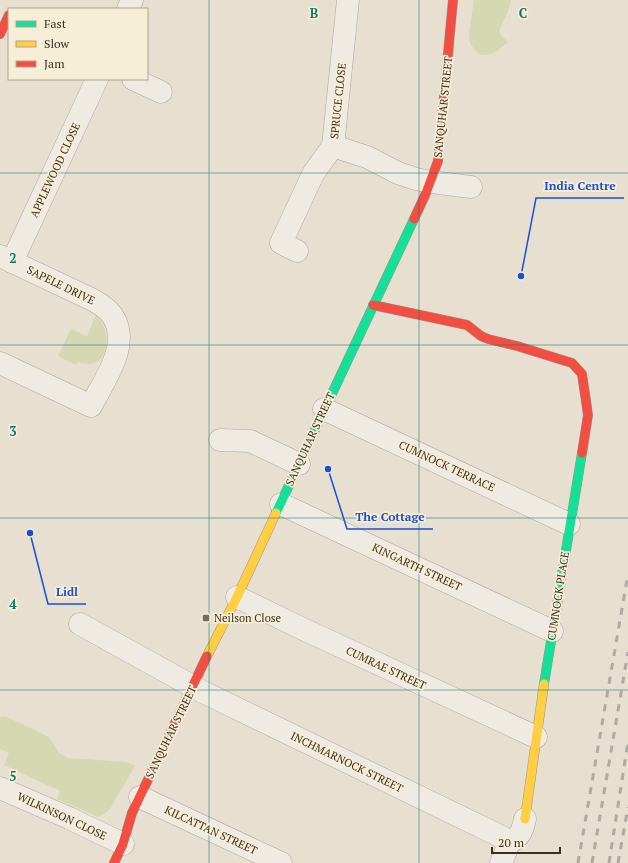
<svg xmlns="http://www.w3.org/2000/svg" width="628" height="863" font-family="'PT Serif',serif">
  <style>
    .green { fill: #d6d7b3 }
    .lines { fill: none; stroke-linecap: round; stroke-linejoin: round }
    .street-casing { stroke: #ada599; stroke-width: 23 }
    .fast-casing { stroke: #9c958a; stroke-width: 10 }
    .slow-casing { stroke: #9c958a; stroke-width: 10 }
    .jam-casing { stroke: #9c958a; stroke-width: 10 }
    .street { stroke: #efebe3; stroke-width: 22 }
    .fast { stroke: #16e098; stroke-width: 9 }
    .slow { stroke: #ffcf43; stroke-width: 9 }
    .jam { stroke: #f24e42; stroke-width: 9 }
    .rail { stroke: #afaaa2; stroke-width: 3; stroke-dasharray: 7 7; stroke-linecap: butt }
    .grid { fill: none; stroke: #0f766e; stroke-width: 1; stroke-opacity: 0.55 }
    .poi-dot { fill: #786c5e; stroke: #f7eed8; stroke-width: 1.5 }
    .labels { text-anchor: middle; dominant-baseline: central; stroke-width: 3.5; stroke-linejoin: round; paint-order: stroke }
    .street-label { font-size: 11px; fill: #3d2e20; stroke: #f7eed8 }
    .poi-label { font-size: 11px; fill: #3d2e20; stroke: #f7eed8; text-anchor: start }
    .grid-label { font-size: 13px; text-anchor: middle; font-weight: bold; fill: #0f766e; stroke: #f7eed8; stroke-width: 3.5; stroke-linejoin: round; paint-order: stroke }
    .leader { fill: none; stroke: #1d4ed8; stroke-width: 1.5 }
    .callout-dot { fill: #1d4ed8; stroke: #f7eed8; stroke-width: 1.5 }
    .callout-label { font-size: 12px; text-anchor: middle; font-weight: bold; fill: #1d4ed8; stroke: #f7eed8; stroke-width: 3.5; stroke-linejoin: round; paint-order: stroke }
  </style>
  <rect width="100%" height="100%" fill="#e7e0d1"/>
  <g class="green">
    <path d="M474,0h37l-2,9 -10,22 1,3 8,8c-9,8 -24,21 -34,7 -2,-3 -4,-6 -5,-8 -1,-10 4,-31 5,-41z"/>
    <path d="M96,315c19,18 12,59 -18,47l-2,3 -18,-9 13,-27 16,7z"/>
    <polygon points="2,716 7,717 49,737 59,753 68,758 126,762 135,766 110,809 104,814 98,817 57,799 60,791 4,765 9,753 0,749 0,717"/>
  </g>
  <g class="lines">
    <defs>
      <g id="street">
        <polyline points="348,0 333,146 367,157 398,173 416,179 431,182 471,187"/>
        <polyline points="128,9 132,0"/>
        <polyline points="133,79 161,92"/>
        <polyline points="297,251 281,243 313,174 333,146"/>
        <path d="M0,256l93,44c7,4 15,9 19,15 20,29 -8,65 -21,91l-91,-43"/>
        <polyline points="12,262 97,79"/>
        <polyline points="324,409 569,524"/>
        <polyline points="220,440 250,441 299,464"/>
        <polyline points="281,504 552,631"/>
        <polyline points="237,597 303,629 536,737"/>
        <polyline points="80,624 203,692 502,837 507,845 506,851 501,863"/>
        <polyline points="0,788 69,818 123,844"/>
        <polyline points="140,797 281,863"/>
        <path d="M507,845c13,-9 15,-12 18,-26"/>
      </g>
      <g id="fast">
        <polyline points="276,513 414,219"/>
        <polyline points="544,684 582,453"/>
      </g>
      <g id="slow">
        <polyline points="207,656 237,597 276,513"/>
        <polyline points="525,819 544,684"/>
      </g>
      <g id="jam">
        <polyline points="0,34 9,15"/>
        <polyline points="414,219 426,193 438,161 453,0"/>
        <polyline points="373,305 467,325 481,336 488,339 517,346 572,363 582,374 588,415 582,453"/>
        <polyline points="114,863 123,844 132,813 207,656"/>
      </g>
    </defs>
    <use href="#street" class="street-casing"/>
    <use href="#fast" class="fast-casing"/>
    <use href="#slow" class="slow-casing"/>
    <use href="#jam" class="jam-casing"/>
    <use href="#street" class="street"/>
    <use href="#fast" class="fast"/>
    <use href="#slow" class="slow"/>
    <use href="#jam" class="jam"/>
    <g class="rail">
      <polyline points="578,863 628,574"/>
      <polyline points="592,863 628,652"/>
      <polyline points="609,863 628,742"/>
      <polyline points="618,863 628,807"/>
    </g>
  </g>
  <path class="grid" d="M209,0v863M419,0v863M0,173h628M0,345h628M0,518h628M0,690h628"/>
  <rect class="poi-dot" x="202" y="614" width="8" height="8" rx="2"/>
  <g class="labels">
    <g class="street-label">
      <text transform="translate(338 101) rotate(-84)">SPRUCE CLOSE</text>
      <text transform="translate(443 107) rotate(-84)">SANQUHAR STREET</text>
      <text transform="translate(55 170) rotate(-65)">APPLEWOOD CLOSE</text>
      <text transform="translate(61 285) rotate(26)">SAPELE DRIVE</text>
      <text transform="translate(310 439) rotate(-65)">SANQUHAR STREET</text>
      <text transform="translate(447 466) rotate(25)">CUMNOCK TERRACE</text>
      <text transform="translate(417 567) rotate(25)">KINGARTH STREET</text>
      <text transform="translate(558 596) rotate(-81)">CUMNOCK PLACE</text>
      <text transform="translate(386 668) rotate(25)">CUMRAE STREET</text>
      <text transform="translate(171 732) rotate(-64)">SANQUHAR STREET</text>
      <text transform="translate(347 762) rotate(26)">INCHMARNOCK STREET</text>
      <text transform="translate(62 816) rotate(25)">WILKINSON CLOSE</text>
      <text transform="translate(211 830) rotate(25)">KILCATTAN STREET</text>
    </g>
    <g class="poi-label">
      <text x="214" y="618">Neilson Close</text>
    </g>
  </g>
  <g class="grid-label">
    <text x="314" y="18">B</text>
    <text x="523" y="18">C</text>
    <text x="13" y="263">2</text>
    <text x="13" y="436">3</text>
    <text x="13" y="609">4</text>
    <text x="13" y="781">5</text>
  </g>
  <path class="leader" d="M521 276L536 198H624M328 469L347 529H433M30 533L48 604H86"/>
  <g class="callout-dot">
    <circle cx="521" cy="276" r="4"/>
    <circle cx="328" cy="469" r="4"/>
    <circle cx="30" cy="533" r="4"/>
  </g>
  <g class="callout-label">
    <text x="580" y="190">India Centre</text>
    <text x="390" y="521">The Cottage</text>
    <text x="67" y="596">Lidl</text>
  </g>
  <rect x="8" y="8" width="140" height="72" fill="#f7eed8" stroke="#ada18e"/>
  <rect x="16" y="21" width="20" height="6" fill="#16e098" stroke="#ada18e"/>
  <text x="44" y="28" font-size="12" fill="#3d2e20">Fast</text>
  <rect x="16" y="41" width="20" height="6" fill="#ffcf43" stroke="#ada18e"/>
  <text x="44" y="48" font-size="12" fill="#3d2e20">Slow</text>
  <rect x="16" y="61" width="20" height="6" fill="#f24e42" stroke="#ada18e"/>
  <text x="44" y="68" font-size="12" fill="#3d2e20">Jam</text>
  <path d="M492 847v6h68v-6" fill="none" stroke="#3d2e20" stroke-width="2"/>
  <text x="498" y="847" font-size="12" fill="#3d2e20" stroke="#f7eed8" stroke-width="3" paint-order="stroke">20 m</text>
</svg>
